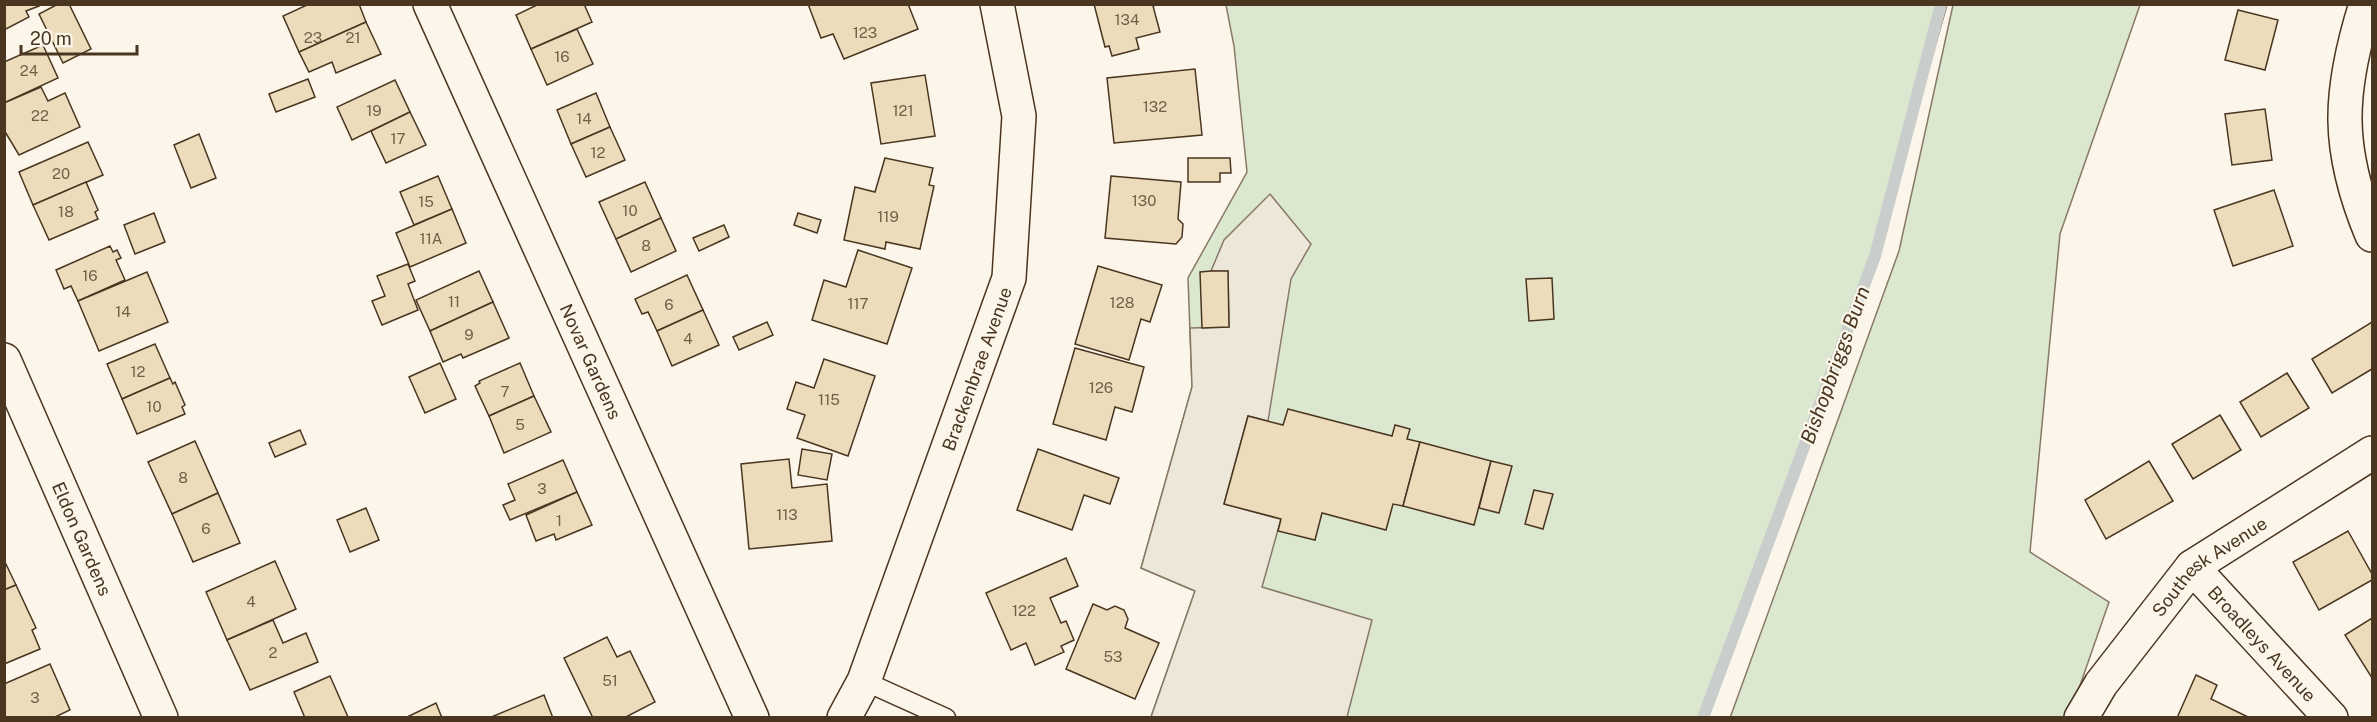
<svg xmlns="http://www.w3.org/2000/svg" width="2377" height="722" font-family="'Public Sans',sans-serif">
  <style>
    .green { fill: #dce7d0; stroke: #887966; stroke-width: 1.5 }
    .parking { fill: #ede7d9; stroke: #887966; stroke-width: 1.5 }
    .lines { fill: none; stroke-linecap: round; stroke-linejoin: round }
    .stream { stroke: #c9cecd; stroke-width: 12 }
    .building { fill: #ecdcbc; stroke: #4a3520; stroke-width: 1.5 }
    .lane-casing { stroke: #4a3520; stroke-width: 21 }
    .street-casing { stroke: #4a3520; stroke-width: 36 }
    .lane { stroke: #fbf6e9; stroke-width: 18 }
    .street { stroke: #fbf6e9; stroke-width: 33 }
    .labels { text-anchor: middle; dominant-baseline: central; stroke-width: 4.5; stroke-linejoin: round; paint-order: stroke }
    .number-label { font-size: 15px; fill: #725f47 }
    .street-label { font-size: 18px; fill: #4a3520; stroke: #fbf6e9 }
    .water-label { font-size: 20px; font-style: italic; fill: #4a3520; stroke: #fbf6e9 }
  </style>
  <rect width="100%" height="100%" fill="#fbf6e9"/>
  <g class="green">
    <polygon points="1226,5 1947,5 1875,256 1703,717 1151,717 1195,591 1141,568 1192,387 1188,278 1247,172 1234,46"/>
    <polygon points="1953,5 2140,5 2060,234 2030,552 2109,602 2069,717 1730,718 1899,251"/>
  </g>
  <polygon class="parking" points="1270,194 1311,244 1291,279 1268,421 1248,416 1224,504 1281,519 1262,587 1372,620 1347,717 1151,717 1195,591 1141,568 1192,387 1190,328 1229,327 1228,271 1211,271 1224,240"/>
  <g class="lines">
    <polyline class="stream" points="1703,718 1875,256 1941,4"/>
  </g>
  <g class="building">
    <polygon points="4,4 38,4 39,6 26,11 29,17 4,30"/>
    <polygon points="58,4 69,4 91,49 63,63 39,14"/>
    <polygon points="309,4 359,4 366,22 299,52 283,16"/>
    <polygon points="539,4 584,4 592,22 531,49 516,15"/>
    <polygon points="808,4 908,4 918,29 844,59 833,34 821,38"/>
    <polygon points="1094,4 1158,4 1153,6 1160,32 1136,38 1139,49 1112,56 1109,46 1105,47"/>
    <polygon points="2238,10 2278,20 2265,70 2225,60"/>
    <polygon points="366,22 381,54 336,73 332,62 309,72 299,52"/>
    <polygon points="577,29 593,64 547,85 531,49"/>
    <polygon points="43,45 58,78 4,103 4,62"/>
    <polygon points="1195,69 1202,135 1114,143 1107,78"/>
    <polygon points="925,75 935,136 881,144 871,83"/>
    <polygon points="308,79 315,97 276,112 269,94"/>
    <polygon points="395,80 410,112 352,140 337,107"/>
    <polygon points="41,87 48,101 65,93 80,127 19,155 4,130 4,103"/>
    <polygon points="596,93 610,127 571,144 557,110"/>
    <polygon points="2265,109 2272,160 2232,165 2225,114"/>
    <polygon points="410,112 426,145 386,163 371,131"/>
    <polygon points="610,127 625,160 586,177 571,144"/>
    <polygon points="199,134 216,178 191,188 174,145"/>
    <polygon points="88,142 103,175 33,205 19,172"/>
    <polygon points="885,158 933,168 929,185 934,186 920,249 886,242 885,249 844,240 855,187 875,192"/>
    <polygon points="1188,158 1230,158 1231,173 1220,173 1220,182 1188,182"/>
    <polygon points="438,176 452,209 414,225 400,192"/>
    <polygon points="1111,176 1181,182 1178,219 1183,224 1182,237 1176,244 1105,238"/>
    <polygon points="86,182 98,210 95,212 98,219 49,240 33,205"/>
    <polygon points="645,182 661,218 616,239 599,202"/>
    <polygon points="2274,190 2293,246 2233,266 2214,210"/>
    <polygon points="452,209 466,243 410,267 396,233"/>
    <polygon points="154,213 165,242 135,254 124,225"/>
    <polygon points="798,213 821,220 817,233 794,225"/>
    <polygon points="661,218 676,251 631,272 616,239"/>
    <polygon points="724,225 729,237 699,251 693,238"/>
    <polygon points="110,246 113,252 117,250 121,258 116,260 125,280 78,301 71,286 64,289 56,270"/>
    <polygon points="858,250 912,268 887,344 812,320 824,280 846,287"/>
    <polygon points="408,264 415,281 408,284 418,310 382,325 372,301 385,296 377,276"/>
    <polygon points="1098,266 1162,285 1150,322 1141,319 1129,360 1075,344"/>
    <polygon points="479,271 493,302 430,331 416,300"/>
    <polygon points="1211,271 1228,271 1229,327 1202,328 1200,272"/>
    <polygon points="147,272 168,322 99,351 78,301"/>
    <polygon points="687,275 703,310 657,331 648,312 642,314 635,299"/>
    <polygon points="1552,278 1554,319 1529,321 1526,279"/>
    <polygon points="493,302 509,338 463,358 461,354 443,362 430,331"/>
    <polygon points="703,310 719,345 672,366 657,331"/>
    <polygon points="767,322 773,335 739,350 733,337"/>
    <polygon points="2372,322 2372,369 2332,393 2312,359"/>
    <polygon points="155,344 170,378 122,399 107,364"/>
    <polygon points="1075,348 1144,367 1132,412 1115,407 1106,440 1053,424"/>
    <polygon points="824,359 875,376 848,456 797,438 805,415 787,409 796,382 814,388"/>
    <polygon points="440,363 456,399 425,413 409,377"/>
    <polygon points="520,363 534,396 489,416 475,386 480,383 479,381"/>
    <polygon points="2287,373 2309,408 2261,437 2240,402"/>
    <polygon points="170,378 173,384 175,382 185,405 182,407 185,414 137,434 122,399"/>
    <polygon points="534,396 551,432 504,453 489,416"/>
    <polygon points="1288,409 1392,436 1395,425 1410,429 1407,439 1420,442 1403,506 1393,504 1386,530 1322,513 1315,540 1278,531 1281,519 1224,504 1248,416 1283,425"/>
    <polygon points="2220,415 2241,450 2193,479 2172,444"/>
    <polygon points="300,430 306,444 275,457 269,443"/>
    <polygon points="195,441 218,493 172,514 148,462"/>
    <polygon points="1420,442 1491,461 1474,525 1403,506"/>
    <polygon points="802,449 832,454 827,480 798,475"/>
    <polygon points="1038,449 1119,478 1110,504 1084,495 1072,530 1017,510"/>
    <polygon points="789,459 792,488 827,484 832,541 749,549 741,464"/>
    <polygon points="563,460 577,492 510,520 503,505 515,500 508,484"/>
    <polygon points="1491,461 1512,466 1499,513 1479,508"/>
    <polygon points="2149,461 2173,501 2106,539 2085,500"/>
    <polygon points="1534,490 1553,494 1543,529 1525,524"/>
    <polygon points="577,492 592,525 556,540 554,534 536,541 526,515"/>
    <polygon points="218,493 240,543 193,562 172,514"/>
    <polygon points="366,508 379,540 350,552 337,520"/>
    <polygon points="2348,531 2372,574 2372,580 2319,610 2293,562"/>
    <polygon points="1066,558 1078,586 1050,598 1061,623 1066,621 1074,640 1061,646 1064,652 1035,665 1026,643 1011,650 986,593"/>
    <polygon points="4,560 16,585 4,590"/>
    <polygon points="275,561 296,609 227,640 206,592"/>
    <polygon points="16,585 36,628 32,630 40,649 4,664 4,590"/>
    <polygon points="1093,604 1107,610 1115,606 1124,610 1128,619 1125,628 1159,643 1135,699 1066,669"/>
    <polygon points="2372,618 2372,678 2345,635"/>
    <polygon points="273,620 283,643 306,633 318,662 250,690 227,640"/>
    <polygon points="607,637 617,657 630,651 655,702 624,718 593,718 564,658"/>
    <polygon points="50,664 70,710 53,718 4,718 4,684"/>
    <polygon points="2196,675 2217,685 2211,699 2250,718 2177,718"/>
    <polygon points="330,676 348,717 305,718 294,692"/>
    <polygon points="544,695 553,718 489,718"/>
    <polygon points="436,703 442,718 405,718"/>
  </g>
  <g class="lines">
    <defs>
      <polyline id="lane" points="864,681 946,718"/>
      <g id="street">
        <path id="s1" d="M430,4l322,714"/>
        <path d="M2366,4c-28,89 -30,145 6,231"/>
        <path id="s2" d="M4,360l157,358"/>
        <path id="s3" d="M2192,567l139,151"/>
        <path id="s4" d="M844,718l20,-37 145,-403 10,-162 -22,-112"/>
        <path id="s5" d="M2081,718l20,-34 91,-117 180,-114"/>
      </g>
    </defs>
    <use href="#lane" class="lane-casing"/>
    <use href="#street" class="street-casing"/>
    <use href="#lane" class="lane"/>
    <use href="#street" class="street"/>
  </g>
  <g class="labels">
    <g class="number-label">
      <text x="1127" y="19">134</text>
      <text x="865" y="32">123</text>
      <text x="313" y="37">23</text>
      <text x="353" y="37">21</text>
      <text x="562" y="56">16</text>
      <text x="29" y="70">24</text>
      <text x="1155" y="106">132</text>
      <text x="374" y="110">19</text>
      <text x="903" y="110">121</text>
      <text x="40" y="115">22</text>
      <text x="584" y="118">14</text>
      <text x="398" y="138">17</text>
      <text x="598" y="152">12</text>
      <text x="61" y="173">20</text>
      <text x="1144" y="200">130</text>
      <text x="426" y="201">15</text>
      <text x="630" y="210">10</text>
      <text x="66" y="211">18</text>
      <text x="888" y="216">119</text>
      <text x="431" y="238">11A</text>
      <text x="646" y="245">8</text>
      <text x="90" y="275">16</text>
      <text x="454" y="301">11</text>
      <text x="1122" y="302">128</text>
      <text x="858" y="303">117</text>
      <text x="669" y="304">6</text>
      <text x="123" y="311">14</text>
      <text x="469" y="334">9</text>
      <text x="688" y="338">4</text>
      <text x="138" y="371">12</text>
      <text x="1101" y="387">126</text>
      <text x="505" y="391">7</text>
      <text x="829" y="399">115</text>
      <text x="154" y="406">10</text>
      <text x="520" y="424">5</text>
      <text x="183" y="477">8</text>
      <text x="542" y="488">3</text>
      <text x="787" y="514">113</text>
      <text x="559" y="520">1</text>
      <text x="206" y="528">6</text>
      <text x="251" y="601">4</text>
      <text x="1024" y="610">122</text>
      <text x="273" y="652">2</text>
      <text x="1113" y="656">53</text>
      <text x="610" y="680">51</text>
      <text x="35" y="697">3</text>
    </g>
    <g class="street-label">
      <text stroke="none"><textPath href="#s1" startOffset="392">Novar Gardens</textPath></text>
      <text stroke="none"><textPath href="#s4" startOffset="374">Brackenbrae Avenue</textPath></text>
      <text stroke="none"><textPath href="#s2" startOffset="195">Eldon Gardens</textPath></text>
      <text stroke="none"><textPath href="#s5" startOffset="201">Southesk Avenue</textPath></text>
      <text stroke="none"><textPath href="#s3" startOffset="104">Broadleys Avenue</textPath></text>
    </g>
    <g class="water-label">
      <text transform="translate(1835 365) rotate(-70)">Bishopbriggs Burn</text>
    </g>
  </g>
  <rect width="2377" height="722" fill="none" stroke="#4a3520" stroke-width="12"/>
  <path d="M21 45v9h116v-9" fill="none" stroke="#4a3520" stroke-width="3"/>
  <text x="30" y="45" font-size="18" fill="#4a3520" stroke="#fbf6e9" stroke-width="4.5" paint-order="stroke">20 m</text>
</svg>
